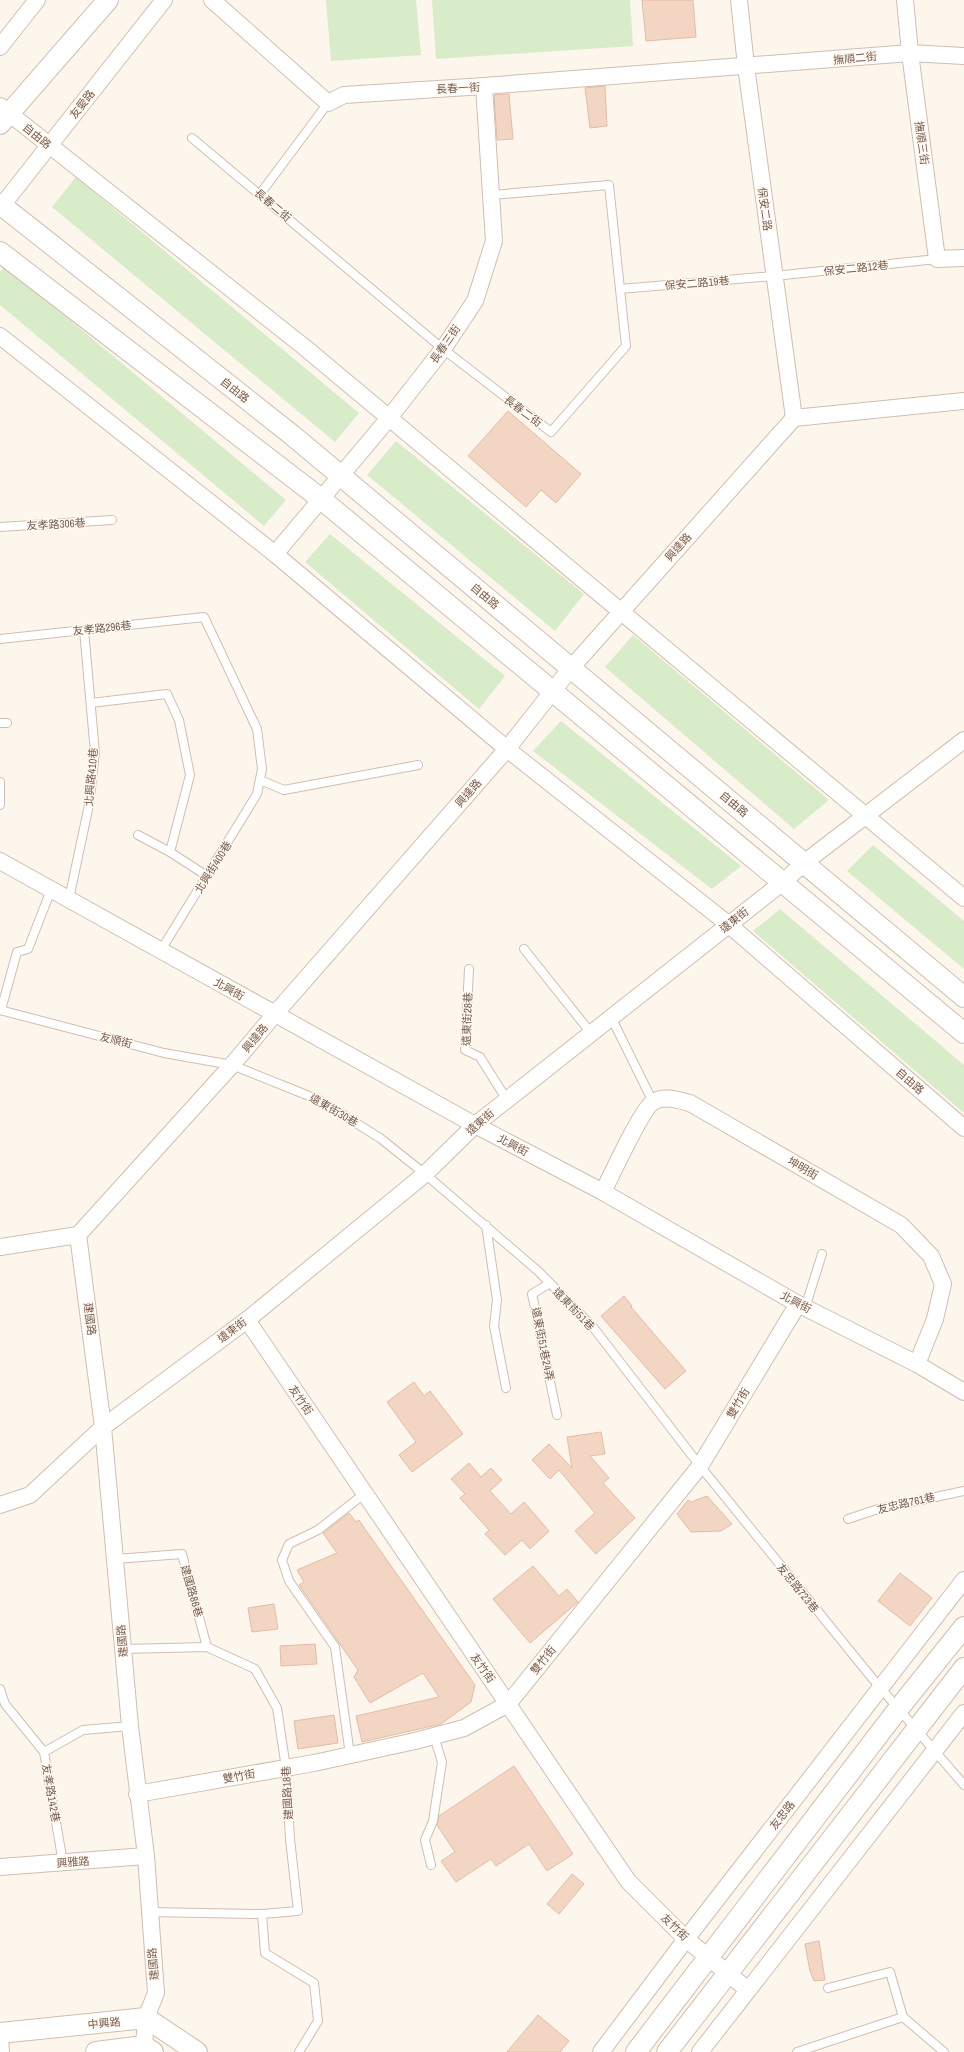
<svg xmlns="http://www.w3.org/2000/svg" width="964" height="2052" font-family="'Archivo Narrow','Noto Sans TC',sans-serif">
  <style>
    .green { fill: #d8ecc9 }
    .building { fill: #f3d5c3; stroke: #e6bba3 }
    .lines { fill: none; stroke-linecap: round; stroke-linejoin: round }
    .service-casing { stroke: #d1beb0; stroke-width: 10 }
    .minor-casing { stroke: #d1beb0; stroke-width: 18 }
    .tertiary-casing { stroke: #d1beb0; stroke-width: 22 }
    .service { stroke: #fff; stroke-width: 8 }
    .minor { stroke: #fff; stroke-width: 16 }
    .tertiary { stroke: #fff; stroke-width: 20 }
    .labels { text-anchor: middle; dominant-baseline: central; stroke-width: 3; stroke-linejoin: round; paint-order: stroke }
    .street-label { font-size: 11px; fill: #7a5c4d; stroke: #fffaf3 }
  </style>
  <rect width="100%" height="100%" fill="#fdf6ec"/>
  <g class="green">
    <polygon points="326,0 416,0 421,55 331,61"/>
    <polygon points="432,0 630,0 633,46 436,59"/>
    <polygon points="76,177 359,413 335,442 52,207"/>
    <polygon points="5,266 286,500 264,526 0,305 0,272"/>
    <polygon points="396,441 584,594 555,631 367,475"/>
    <polygon points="330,534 505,676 479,709 305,562"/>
    <polygon points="633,635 829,800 794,829 605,667"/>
    <polygon points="561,721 741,866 712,889 533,751"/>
    <polygon points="873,845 964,921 964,969 847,871"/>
    <polygon points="780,909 964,1065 964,1113 753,931"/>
  </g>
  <g class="building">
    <polygon points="642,0 693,0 696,37 646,41"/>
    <polygon points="605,86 607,126 590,128 585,88"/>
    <polygon points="509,94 513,139 497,140 494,95"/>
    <polygon points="508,411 581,474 556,503 541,490 526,507 468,456"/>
    <polygon points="624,1296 632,1306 631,1307 686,1371 665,1389 601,1316"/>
    <polygon points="414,1382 424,1396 430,1391 463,1434 412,1472 399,1455 416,1442 387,1402"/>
    <polygon points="601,1432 605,1454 590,1456 609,1478 603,1483 635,1518 596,1554 575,1531 595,1513 559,1470 550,1479 532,1460 549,1444 572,1468 567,1437"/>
    <polygon points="469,1463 481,1477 491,1468 502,1480 490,1491 511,1514 524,1502 549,1531 530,1549 522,1540 505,1555 485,1534 489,1530 460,1498 465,1494 451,1479"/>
    <polygon points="707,1496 732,1524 721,1531 691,1532 677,1514 688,1500 691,1502"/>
    <polygon points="349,1513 356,1522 359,1520 365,1529 475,1685 471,1702 441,1724 362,1742 356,1716 439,1697 423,1673 370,1703 354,1677 358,1670 299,1585 304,1582 297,1570 337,1553 323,1533"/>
    <polygon points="533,1566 559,1596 567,1589 578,1602 530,1643 493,1599"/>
    <polygon points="900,1573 932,1598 910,1626 878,1601"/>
    <polygon points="274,1604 278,1629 252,1632 248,1608"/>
    <polygon points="315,1644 317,1664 281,1666 280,1646"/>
    <polygon points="334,1715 338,1743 298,1749 294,1721"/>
    <polygon points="514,1766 573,1854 547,1871 529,1844 496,1866 491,1859 456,1882 441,1861 455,1852 437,1825 439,1816"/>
    <polygon points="572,1874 584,1884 559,1914 547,1904"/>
    <polygon points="819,1941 825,1980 814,1981 810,1971 805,1944"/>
    <polygon points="538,2015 569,2041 560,2052 507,2052"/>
  </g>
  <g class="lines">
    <defs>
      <g id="service">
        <polyline points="192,138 443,349 551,432 626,346 609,185 492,195"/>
        <polyline points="260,194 328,103"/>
        <polyline points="620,289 774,276 937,259"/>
        <polyline points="0,527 112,520"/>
        <polyline points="0,639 204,617 257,729 262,769 257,794 161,950"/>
        <polyline points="91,703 167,694 179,720 190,775 170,852 207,876"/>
        <polyline points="0,723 7,723"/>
        <polyline points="260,780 284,790 418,765"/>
        <polyline points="0,782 0,805"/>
        <polyline points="138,835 170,852"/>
        <polyline points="69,899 89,805 95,753 84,630"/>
        <polyline points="524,949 591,1033"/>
        <polyline points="469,969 465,1050 480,1057 507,1100"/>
        <polyline points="0,1010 164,1053 232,1065 319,1100 380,1138 425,1174 538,1271 593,1327 700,1466 872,1678 964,1785"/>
        <polyline points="1,1010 17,952 28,949 51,890"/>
        <polyline points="611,1017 653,1102"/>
        <polyline points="486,1225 497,1300 494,1326 506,1388"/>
        <polyline points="550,1283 532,1294 557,1415"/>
        <polyline points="805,1308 822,1254"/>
        <polyline points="848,1519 875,1510 964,1491"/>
        <polyline points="115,1559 182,1554 207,1647"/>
        <polyline points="123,1649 207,1647 255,1669 277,1708 286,1768 290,1839 298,1911 262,1914 149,1912"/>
        <polyline points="0,1689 5,1704 44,1752 63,1863"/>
        <polyline points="44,1752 83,1730 130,1726"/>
        <polyline points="350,1755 335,1647 289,1581 282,1560 289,1544 318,1530 364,1494"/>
        <polyline points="431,1865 425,1840 433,1821 442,1762 434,1736"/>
        <polyline points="262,1914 265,1953 314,1983 318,2021 299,2052"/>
        <polyline points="828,1988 890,1972 903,2017"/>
        <polyline points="797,2052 903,2017 944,2052"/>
      </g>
      <g id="minor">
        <polyline points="212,0 328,103 344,95 484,86 910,53 964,56"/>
        <polyline points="739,0 746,66 794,418"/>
        <polyline points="905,0 910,53 937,259 964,258"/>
        <polyline points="0,47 37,0"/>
        <polyline points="0,106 303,346 964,898"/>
        <polyline points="0,208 164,0"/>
        <polyline points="0,336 275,554 507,749 728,924 964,1128"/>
        <polyline points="275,554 389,418 443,349 475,301 494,241 484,86"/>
        <polyline points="0,861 475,1125 603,1192 798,1304 917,1364 964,1392"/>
        <path d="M603,1192c8,-16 39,-83 50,-90 11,-7 25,-2 37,1l211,122 30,31 12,28 -8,35 -18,45"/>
        <polyline points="78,1235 103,1427 130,1726 146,1856 156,1993 146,2018 144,2046"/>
        <polyline points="0,1247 78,1235 232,1065 274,1015 507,749 571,668 794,418 964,401"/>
        <polyline points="247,1320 628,1881 686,1939 748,1990"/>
        <polyline points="0,1505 30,1495 103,1427 247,1320 425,1174 475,1125 783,882 804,863 964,740"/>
        <polyline points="137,1794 314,1763 415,1741 464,1728 508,1704 700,1466 798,1304"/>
        <polyline points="0,1867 146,1856"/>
        <polyline points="0,2038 1,2052"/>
        <polyline points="601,2052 686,1939 964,1580"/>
        <polyline points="700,2052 964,1713"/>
      </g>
      <g id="tertiary">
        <polyline points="0,124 108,0"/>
        <polyline points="0,204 292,435 964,997"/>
        <polyline points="0,252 321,499 964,1033"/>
        <polyline points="0,2033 146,2018 197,2052"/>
        <polyline points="96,2052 144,2046 153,2052"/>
        <polyline points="636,2052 899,1708 964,1627"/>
        <polyline points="667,2052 964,1668"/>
      </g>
    </defs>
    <use href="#service" class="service-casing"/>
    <use href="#minor" class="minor-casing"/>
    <use href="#tertiary" class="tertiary-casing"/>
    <use href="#service" class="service"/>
    <use href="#minor" class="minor"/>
    <use href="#tertiary" class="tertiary"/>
  </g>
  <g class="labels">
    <g class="street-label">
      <text transform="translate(855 58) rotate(-5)">撫順二街</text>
      <text transform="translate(458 88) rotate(-3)">長春一街</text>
      <text transform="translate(82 104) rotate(-52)">友愛路</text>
      <text transform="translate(37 136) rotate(39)">自由路</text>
      <text transform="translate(922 143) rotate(82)">撫順三街</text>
      <text transform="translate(273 205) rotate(40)">長春二街</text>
      <text transform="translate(765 209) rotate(82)">保安二路</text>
      <text transform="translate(856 268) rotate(-6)">保安二路12巷</text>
      <text transform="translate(697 283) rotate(-5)">保安二路19巷</text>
      <text transform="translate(445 344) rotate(-55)">長春三街</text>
      <text transform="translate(235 390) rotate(38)">自由路</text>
      <text transform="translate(523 411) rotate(37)">長春二街</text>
      <text transform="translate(56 524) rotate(-3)">友孝路306巷</text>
      <text transform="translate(678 547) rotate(-48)">興達路</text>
      <text transform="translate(485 596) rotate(40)">自由路</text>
      <text transform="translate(102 628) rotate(-6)">友孝路296巷</text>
      <text transform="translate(91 777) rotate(-85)">北興路410巷</text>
      <text transform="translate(468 793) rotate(-49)">興達路</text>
      <text transform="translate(734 804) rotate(40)">自由路</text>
      <text transform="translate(213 867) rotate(-58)">北興街400巷</text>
      <text transform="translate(734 920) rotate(-38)">遠東街</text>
      <text transform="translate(229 989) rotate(29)">北興街</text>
      <text transform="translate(467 1019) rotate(-88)">遠東街28巷</text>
      <text transform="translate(255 1038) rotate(-50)">興達路</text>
      <text transform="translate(116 1040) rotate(14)">友順街</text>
      <text transform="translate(910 1081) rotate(41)">自由路</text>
      <text transform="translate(334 1110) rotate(30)">遠東街30巷</text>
      <text transform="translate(480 1122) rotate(-41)">遠東街</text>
      <text transform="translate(513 1145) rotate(28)">北興街</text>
      <text transform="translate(803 1168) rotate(30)">坤明街</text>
      <text transform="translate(796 1302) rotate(28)">北興街</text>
      <text transform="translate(574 1309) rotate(46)">遠東街51巷</text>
      <text transform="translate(90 1319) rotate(83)">建國路</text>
      <text transform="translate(232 1330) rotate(-37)">遠東街</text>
      <text transform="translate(543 1344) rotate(79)">遠東街51巷24弄</text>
      <text transform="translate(301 1400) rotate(56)">友竹街</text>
      <text transform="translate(738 1403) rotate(-59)">雙竹街</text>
      <text transform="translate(906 1503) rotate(-13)">友忠路761巷</text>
      <text transform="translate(798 1588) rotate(51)">友忠路723巷</text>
      <text transform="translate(192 1591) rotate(74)">建國路86巷</text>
      <text transform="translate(122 1641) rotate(-95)">建國路</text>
      <text transform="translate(543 1660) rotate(-51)">雙竹街</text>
      <text transform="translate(483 1668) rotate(55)">友竹街</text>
      <text transform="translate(239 1776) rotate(-10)">雙竹街</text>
      <text transform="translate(51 1793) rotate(80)">友孝路142巷</text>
      <text transform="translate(287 1793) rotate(-93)">建國路18巷</text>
      <text transform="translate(782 1815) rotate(-52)">友忠路</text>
      <text transform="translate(73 1862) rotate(-4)">興雅路</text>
      <text transform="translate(675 1927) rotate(44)">友竹街</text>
      <text transform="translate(153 1964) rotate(-95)">建國路</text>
      <text transform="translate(104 2023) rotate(-6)">中興路</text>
    </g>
  </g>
</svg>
